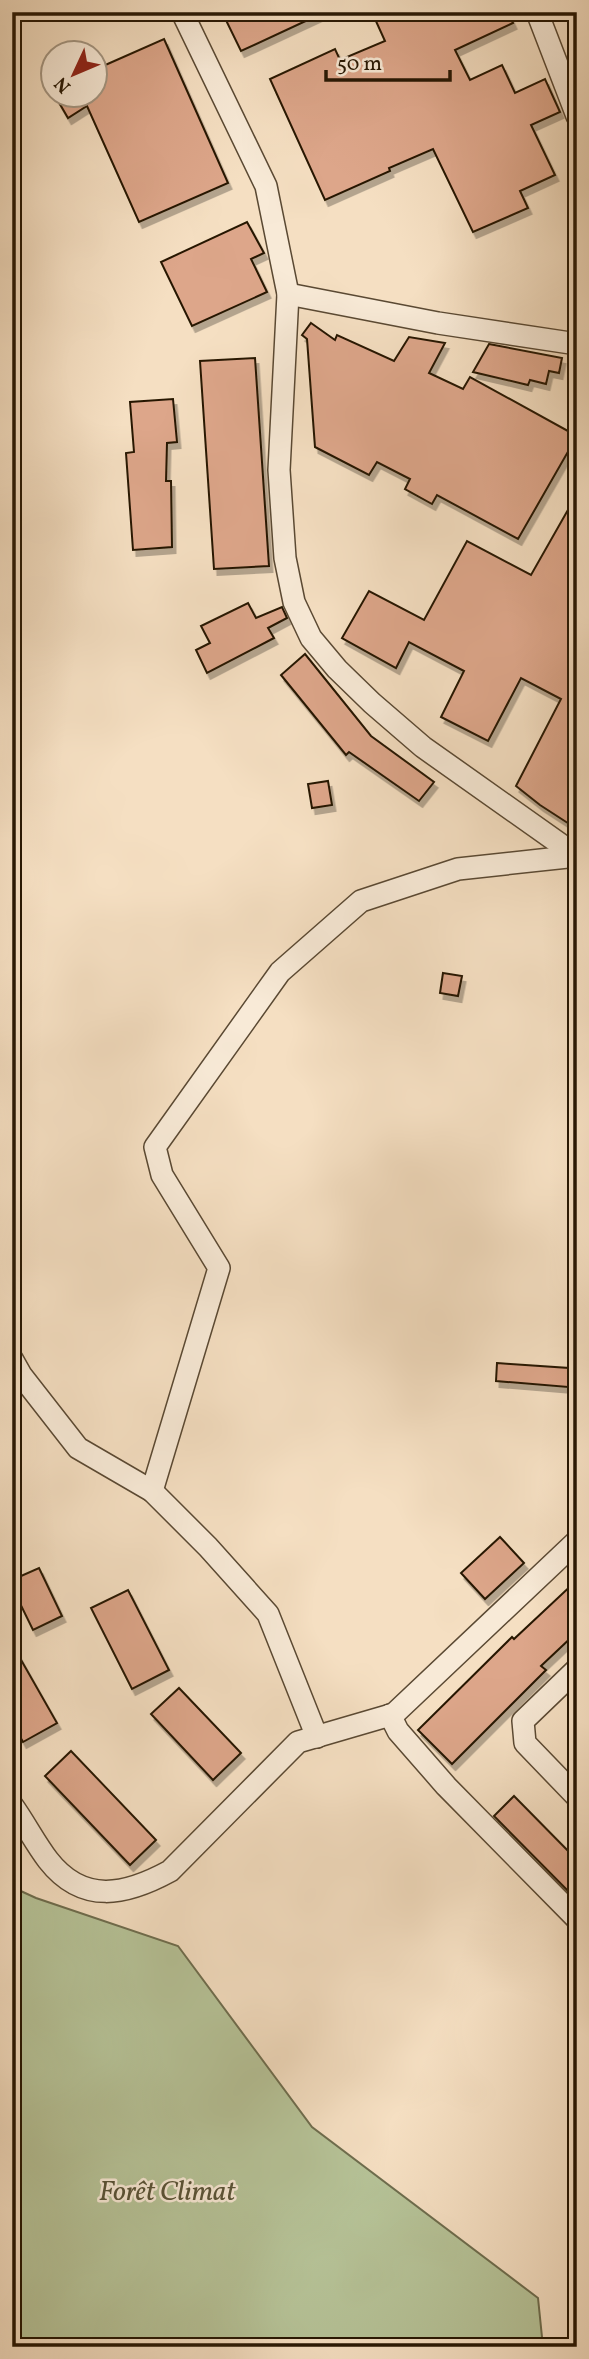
<svg xmlns="http://www.w3.org/2000/svg" width="589" height="2359" font-family="Vollkorn,serif">
  <style>
    .green { fill: #b6c398; stroke: #6e6d4e; stroke-width: 2 }
    .building { fill: #dda68a; stroke: #271703; stroke-width: 2; filter: url(#shadow) }
    .lines { fill: none; stroke-linecap: round; stroke-linejoin: round }
    .minor-casing { stroke: #5a4933; stroke-width: 24 }
    .minor { stroke: #f8ead7; stroke-width: 21 }
    .labels { text-anchor: middle; dominant-baseline: central; stroke-width: 5; stroke-linejoin: round; paint-order: stroke }
    .park-label { font-size: 28px; font-style: italic; fill: #595337; stroke: #f8ead7 }
  </style>
  <defs>
    <filter id="shadow"><feDropShadow dx="3.5" dy="6" stdDeviation="0" flood-color="#0004"/></filter>
  </defs>
  <rect width="100%" height="100%" fill="#f5dfc2"/>
  <filter id="stains"><feTurbulence type="fractalNoise" baseFrequency=".00286" numOctaves="4"/><feColorMatrix values="0 0 0 0 .2 0 0 0 0 .09 0 0 0 0 .02 0 0 0 .5 -.17"/></filter>
  <radialGradient id="worn" r=".72"><stop offset=".6" stop-color="#630" stop-opacity="0"/><stop offset="1" stop-color="#630" stop-opacity=".3"/></radialGradient>
  <polygon class="green" points="12,1887 36,1898 178,1946 312,2127 538,2298 543,2347 12,2347"/>
  <g class="building">
    <polygon points="222,12 325,12 241,51"/>
    <polygon points="389,12 508,12 513,23 455,50 470,80 502,65 515,93 545,79 560,112 531,125 555,175 520,191 528,208 473,232 433,149 389,168 390,171 325,200 270,79 335,49 340,60 385,41 375,19"/>
    <polygon points="164,39 228,183 139,222 87,106 68,118 54,94 94,94 94,70"/>
    <polygon points="247,222 264,253 251,259 267,292 192,326 161,262"/>
    <polygon points="311,323 335,340 337,335 394,361 409,337 445,343 429,373 463,389 470,377 577,436 518,539 437,495 432,504 405,489 410,479 377,462 369,475 315,447 307,339 302,335"/>
    <polygon points="489,344 562,358 559,373 549,371 546,384 530,380 528,385 473,372"/>
    <polygon points="255,358 269,566 214,569 200,361"/>
    <polygon points="173,399 177,442 167,443 166,481 171,481 172,547 133,550 126,453 134,452 130,402"/>
    <polygon points="577,494 577,829 540,805 516,786 561,699 521,678 488,741 441,717 464,671 409,642 396,668 342,638 369,591 424,620 467,541 531,575"/>
    <polygon points="248,603 256,618 282,607 287,618 268,628 274,638 207,673 196,650 210,643 201,626"/>
    <polygon points="305,654 371,736 434,782 419,801 349,752 346,755 281,675"/>
    <polygon points="328,781 332,805 312,808 308,784"/>
    <polygon points="443,973 462,976 458,996 440,993"/>
    <polygon points="497,1363 569,1368 568,1387 496,1381"/>
    <polygon points="500,1537 524,1563 485,1599 461,1573"/>
    <polygon points="39,1568 62,1616 33,1630 12,1587 12,1580"/>
    <polygon points="577,1580 577,1632 541,1666 546,1670 452,1764 418,1730 512,1637 514,1639"/>
    <polygon points="128,1590 169,1670 132,1689 91,1608"/>
    <polygon points="12,1644 57,1723 23,1742 12,1722"/>
    <polygon points="179,1688 241,1753 213,1780 151,1714"/>
    <polygon points="71,1751 156,1840 130,1865 45,1776"/>
    <polygon points="514,1796 577,1860 577,1900 494,1816"/>
  </g>
  <g class="lines">
    <defs>
      <g id="minor">
        <polyline points="182,12 266,186 288,294 279,470 285,558 294,602 311,638 337,669 372,703 423,747 577,856"/>
        <polyline points="537,12 577,116"/>
        <polyline points="288,294 438,323 577,344"/>
        <polyline points="12,1359 21,1375 78,1448 152,1491 208,1547 268,1614 317,1737"/>
        <polyline points="152,1491 219,1268 162,1175 155,1147 280,972 361,901 458,869 577,856"/>
        <polyline points="577,1669 523,1721 525,1743 577,1797"/>
        <polyline points="390,1715 398,1731 446,1786 577,1919"/>
        <path d="M12,1805c13,18 23,38 36,55 35,45 78,35 122,11l128,-129 96,-28 183,-173"/>
      </g>
    </defs>
    <use href="#minor" class="minor-casing"/>
    <use href="#minor" class="minor"/>
  </g>
  <g class="labels">
    <g class="park-label">
      <text x="167" y="2192">Forêt Climat</text>
    </g>
  </g>
  <rect width="589" height="2359" fill="none" stroke="#f5dfc2" stroke-width="42"/>
  <rect x="14" y="14" width="561" height="2331" fill="none" stroke="#271703" stroke-width="3.5"/>
  <rect x="21" y="21" width="547" height="2317" fill="none" stroke="#271703" stroke-width="2"/>
  <g transform="translate(74 74) rotate(226)"><circle r="33" fill="#f8ead7" stroke="#a49682" stroke-width="2"/>
  <path d="M0-5L12 26L0 18L-12 26Z" fill="#8f2418"/>
  <text y="-10" font-size="19" font-weight="bold" text-anchor="middle" fill="#271703">N</text>
  </g>
  <path d="M326 70v10h124v-10" fill="none" stroke="#271703" stroke-width="3.5"/>
  <text x="337" y="70" font-size="21" fill="#271703" stroke="#f8ead7" stroke-width="5" paint-order="stroke">50 m</text>
  <rect width="100%" height="100%" filter="url(#stains)"/>
  <rect width="100%" height="100%" fill="url(#worn)"/>
</svg>
